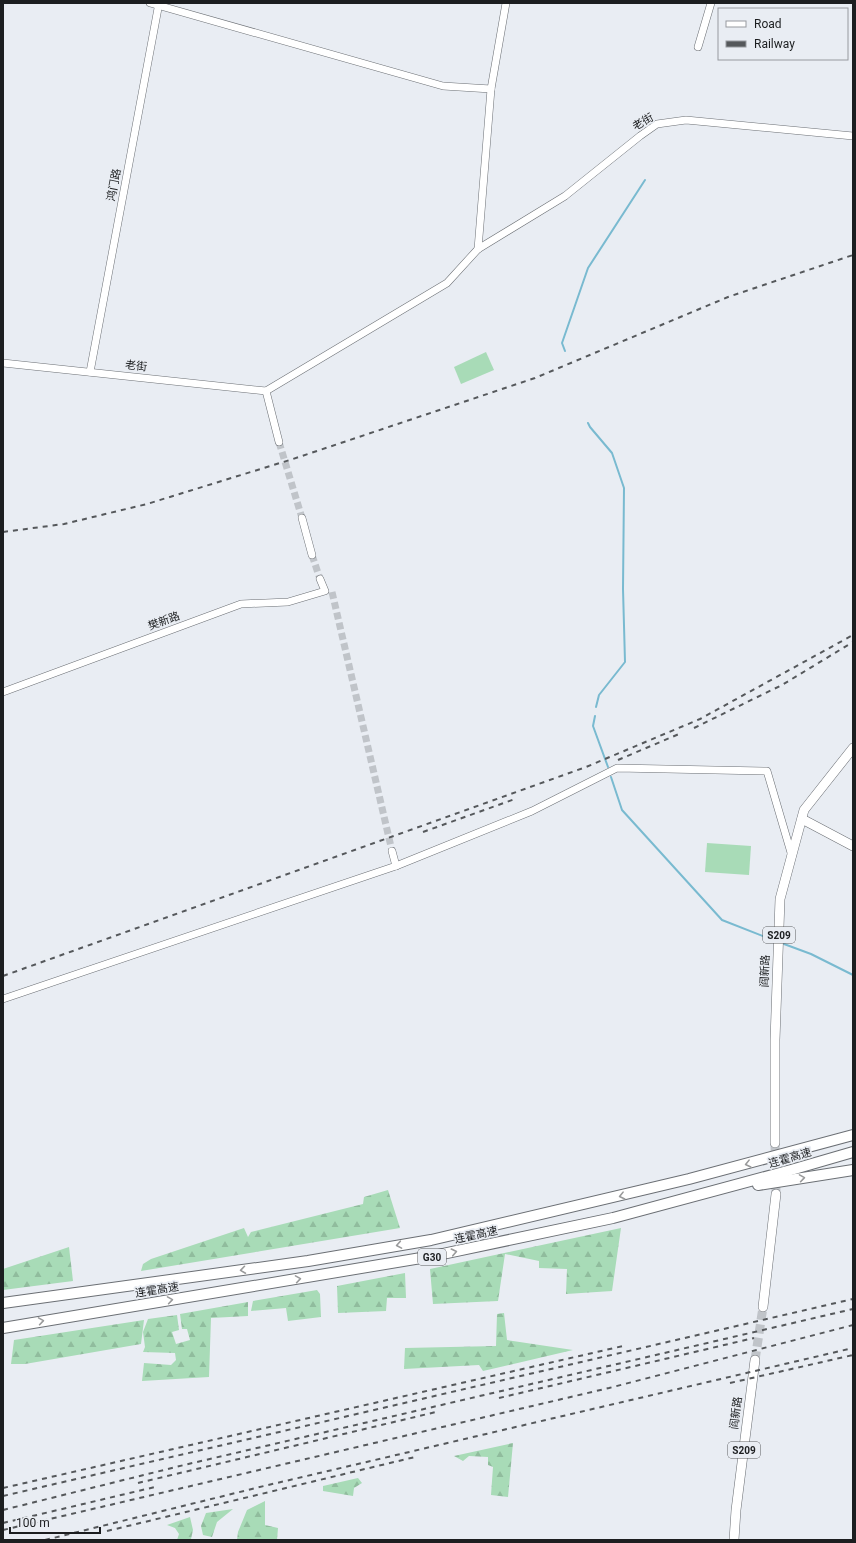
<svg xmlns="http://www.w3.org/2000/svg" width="856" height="1543" font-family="Roboto,'Noto Sans SC',sans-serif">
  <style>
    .grass { fill: #a8dbb7 }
    .forest { fill: url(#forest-firs) }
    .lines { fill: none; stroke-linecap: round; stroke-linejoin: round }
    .stream { stroke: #79bad0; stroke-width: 2 }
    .minor-tunnel { stroke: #c0c4c9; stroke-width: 7; stroke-dasharray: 7 3.5; stroke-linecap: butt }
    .major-tunnel { stroke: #c0c4c9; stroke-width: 9; stroke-dasharray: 9 4.5; stroke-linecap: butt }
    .minor-casing { stroke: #6b6f74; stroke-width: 8 }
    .major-casing { stroke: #6b6f74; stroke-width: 10 }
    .highway-casing { stroke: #6b6f74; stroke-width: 12 }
    .minor { stroke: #fff; stroke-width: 7 }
    .major { stroke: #fff; stroke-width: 9 }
    .highway { stroke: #fff; stroke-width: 10 }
    .rail { stroke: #55585b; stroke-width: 2; stroke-dasharray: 5 5; stroke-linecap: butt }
    .oneway { stroke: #999a9b }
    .labels { text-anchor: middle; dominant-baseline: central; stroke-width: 3.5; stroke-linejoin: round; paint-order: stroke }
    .shield { fill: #e9edf3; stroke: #5a5c5f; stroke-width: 1 }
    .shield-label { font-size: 10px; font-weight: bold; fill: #1c1e20 }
    .street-label { font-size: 11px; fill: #1c1e20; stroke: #e9edf3 }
  </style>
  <defs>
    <pattern id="forest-firs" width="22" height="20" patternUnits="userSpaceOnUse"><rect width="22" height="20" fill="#a8dbb7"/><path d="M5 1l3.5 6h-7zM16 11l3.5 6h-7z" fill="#90bc9d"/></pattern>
  </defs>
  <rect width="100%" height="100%" fill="#e9edf3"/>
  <g class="grass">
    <polygon points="486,352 494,370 461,384 454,367"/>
    <polygon points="707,843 751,846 749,875 705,872"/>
  </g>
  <g class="forest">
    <polygon points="388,1190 400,1228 141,1271 143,1264 151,1259 244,1228 248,1237 251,1232 363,1204 364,1197"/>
    <polygon points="621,1228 612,1291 566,1294 567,1269 539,1268 539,1261 505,1254 498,1301 433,1304 430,1269"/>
    <polygon points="69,1247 73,1281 3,1290 3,1269"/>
    <polygon points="405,1273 406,1298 387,1298 386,1311 338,1313 337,1286"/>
    <polygon points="317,1290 320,1294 321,1317 288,1321 286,1308 251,1311 253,1301"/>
    <polygon points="248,1302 248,1316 211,1318 209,1377 142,1381 144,1363 171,1365 176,1360 175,1353 143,1352 145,1347 143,1332 148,1319 177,1315 179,1330 172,1332 176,1344 190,1340 187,1329 182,1329 180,1314"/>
    <polygon points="504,1313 507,1340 573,1350 483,1371 479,1365 404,1369 405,1348 496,1346 497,1314"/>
    <polygon points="144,1320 141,1344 25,1364 11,1364 14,1340"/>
    <polygon points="513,1443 508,1497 491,1495 493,1467 488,1465 488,1457 469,1456 463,1461 454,1456"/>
    <polygon points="358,1478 362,1483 354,1488 353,1496 323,1491 323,1486"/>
    <polygon points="265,1501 265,1525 278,1528 277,1540 237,1540 238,1532 247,1510"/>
    <polygon points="233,1509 217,1522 212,1537 203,1535 201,1526 206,1513"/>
    <polygon points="190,1517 193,1530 191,1539 177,1540 179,1534 175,1528 167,1525"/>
  </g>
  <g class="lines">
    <g class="stream">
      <polyline points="565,351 562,343 588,268 645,180"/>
      <polyline points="588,423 590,427 612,453 624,488 623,589 625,662 599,695 596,707"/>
      <polyline points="595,716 593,726 608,767"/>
      <polyline points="611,777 622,810 722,920 773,940"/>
      <polyline points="784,944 811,954 853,975"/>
    </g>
    <g class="minor-tunnel">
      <polyline points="279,442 302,518"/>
      <polyline points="312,555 320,579"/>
      <polyline points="332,592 392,851"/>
    </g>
    <g class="major-tunnel">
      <polyline points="775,1143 776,1194"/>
      <polyline points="755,1360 763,1307"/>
    </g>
    <defs>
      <g id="minor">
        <polyline points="150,3 443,86 491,89"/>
        <polyline points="698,47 711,3"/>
        <polyline points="478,249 491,89 506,3"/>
        <polyline points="3,363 266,391"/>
        <polyline points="90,372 159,3"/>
        <polyline points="279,442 266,391 447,283 478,249 565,196 640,136 657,124 686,120 853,136"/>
        <polyline points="302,518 312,555"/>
        <polyline points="3,692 241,604 288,602 325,591 320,579"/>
        <polyline points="392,851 396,866"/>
        <polyline points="3,999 396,866 532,811 617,768 767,771 792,856"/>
      </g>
      <g id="major">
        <polyline points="802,819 853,846"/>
        <polyline points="775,1143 775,1040 780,899 804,810 853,748"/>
        <polyline points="763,1307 776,1194"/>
        <polyline points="734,1540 736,1510 755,1360"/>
      </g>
      <g id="highway">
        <polyline points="758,1185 853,1170"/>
        <polyline points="3,1303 308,1261 431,1240 689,1179 853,1135"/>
        <polyline points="3,1328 433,1256 613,1218 791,1170 853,1152"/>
      </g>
    </defs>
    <use href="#minor" class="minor-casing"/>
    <use href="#major" class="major-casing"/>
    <use href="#highway" class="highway-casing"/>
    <use href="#minor" class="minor"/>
    <use href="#major" class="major"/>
    <use href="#highway" class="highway"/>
    <g class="rail">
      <polyline points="3,532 64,524 147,504 293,459 535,378 728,297 853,255"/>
      <polyline points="694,728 782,685 853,642"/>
      <polyline points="618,760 679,734"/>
      <polyline points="423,832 515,799"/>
      <polyline points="3,976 586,767 700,719 853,635"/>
      <polyline points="730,1383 853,1355"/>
      <polyline points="499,1398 754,1338"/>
      <polyline points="138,1483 436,1412"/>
      <polyline points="3,1488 623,1346"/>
      <polyline points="3,1496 853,1299"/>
      <polyline points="3,1510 184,1465 853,1309"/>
      <polyline points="3,1523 155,1487"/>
      <polyline points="3,1530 609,1388 853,1325"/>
      <polyline points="107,1531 415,1457"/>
      <polyline points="45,1540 264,1486 853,1348"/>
    </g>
  </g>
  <defs><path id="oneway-chevron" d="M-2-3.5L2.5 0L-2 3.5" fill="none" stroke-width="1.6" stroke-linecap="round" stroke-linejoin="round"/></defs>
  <g class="oneway">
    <use href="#oneway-chevron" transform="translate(748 1164) rotate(166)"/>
    <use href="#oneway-chevron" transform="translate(802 1178) rotate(-9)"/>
    <use href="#oneway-chevron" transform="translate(622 1196) rotate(166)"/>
    <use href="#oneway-chevron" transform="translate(399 1245) rotate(170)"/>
    <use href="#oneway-chevron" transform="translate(454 1252) rotate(-12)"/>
    <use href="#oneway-chevron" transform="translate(243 1270) rotate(172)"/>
    <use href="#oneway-chevron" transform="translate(298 1279) rotate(-9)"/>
    <use href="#oneway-chevron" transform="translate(170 1300) rotate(-9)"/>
    <use href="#oneway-chevron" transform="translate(41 1321) rotate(-9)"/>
  </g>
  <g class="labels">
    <g class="shield">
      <rect x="763" y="927" width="32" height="16" rx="3"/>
      <rect x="418" y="1249" width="28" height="16" rx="3"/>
      <rect x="728" y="1442" width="32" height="16" rx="3"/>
    </g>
    <g class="shield-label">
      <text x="779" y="935">S209</text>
      <text x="432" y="1257">G30</text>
      <text x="744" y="1450">S209</text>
    </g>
    <g class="street-label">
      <text transform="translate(643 122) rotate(-30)">老街</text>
      <text transform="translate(114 185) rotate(-79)">鸿门路</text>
      <text transform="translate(136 366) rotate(6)">老街</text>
      <text transform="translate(164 621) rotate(-20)">樊新路</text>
      <text transform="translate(765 971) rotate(-88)">阎新路</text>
      <text transform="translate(790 1158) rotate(-16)">连霍高速</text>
      <text transform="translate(476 1235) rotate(-12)">连霍高速</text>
      <text transform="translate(157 1290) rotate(-9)">连霍高速</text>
      <text transform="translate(736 1413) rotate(-83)">阎新路</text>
    </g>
  </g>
  <rect width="856" height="1543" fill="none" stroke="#1c1e20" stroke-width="8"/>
  <rect x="718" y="8" width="130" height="52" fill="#e9edf3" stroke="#979a9f"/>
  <rect x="726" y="21" width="20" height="6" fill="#ffffff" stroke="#979a9f"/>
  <text x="754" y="28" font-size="12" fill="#1c1e20">Road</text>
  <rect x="726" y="41" width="20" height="6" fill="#55585b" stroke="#979a9f"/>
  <text x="754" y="48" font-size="12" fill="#1c1e20">Railway</text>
  <path d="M10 1527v6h90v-6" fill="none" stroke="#1c1e20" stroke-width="2"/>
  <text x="16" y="1527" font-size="12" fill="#1c1e20" stroke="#e9edf3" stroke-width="3" paint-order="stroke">100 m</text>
</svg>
